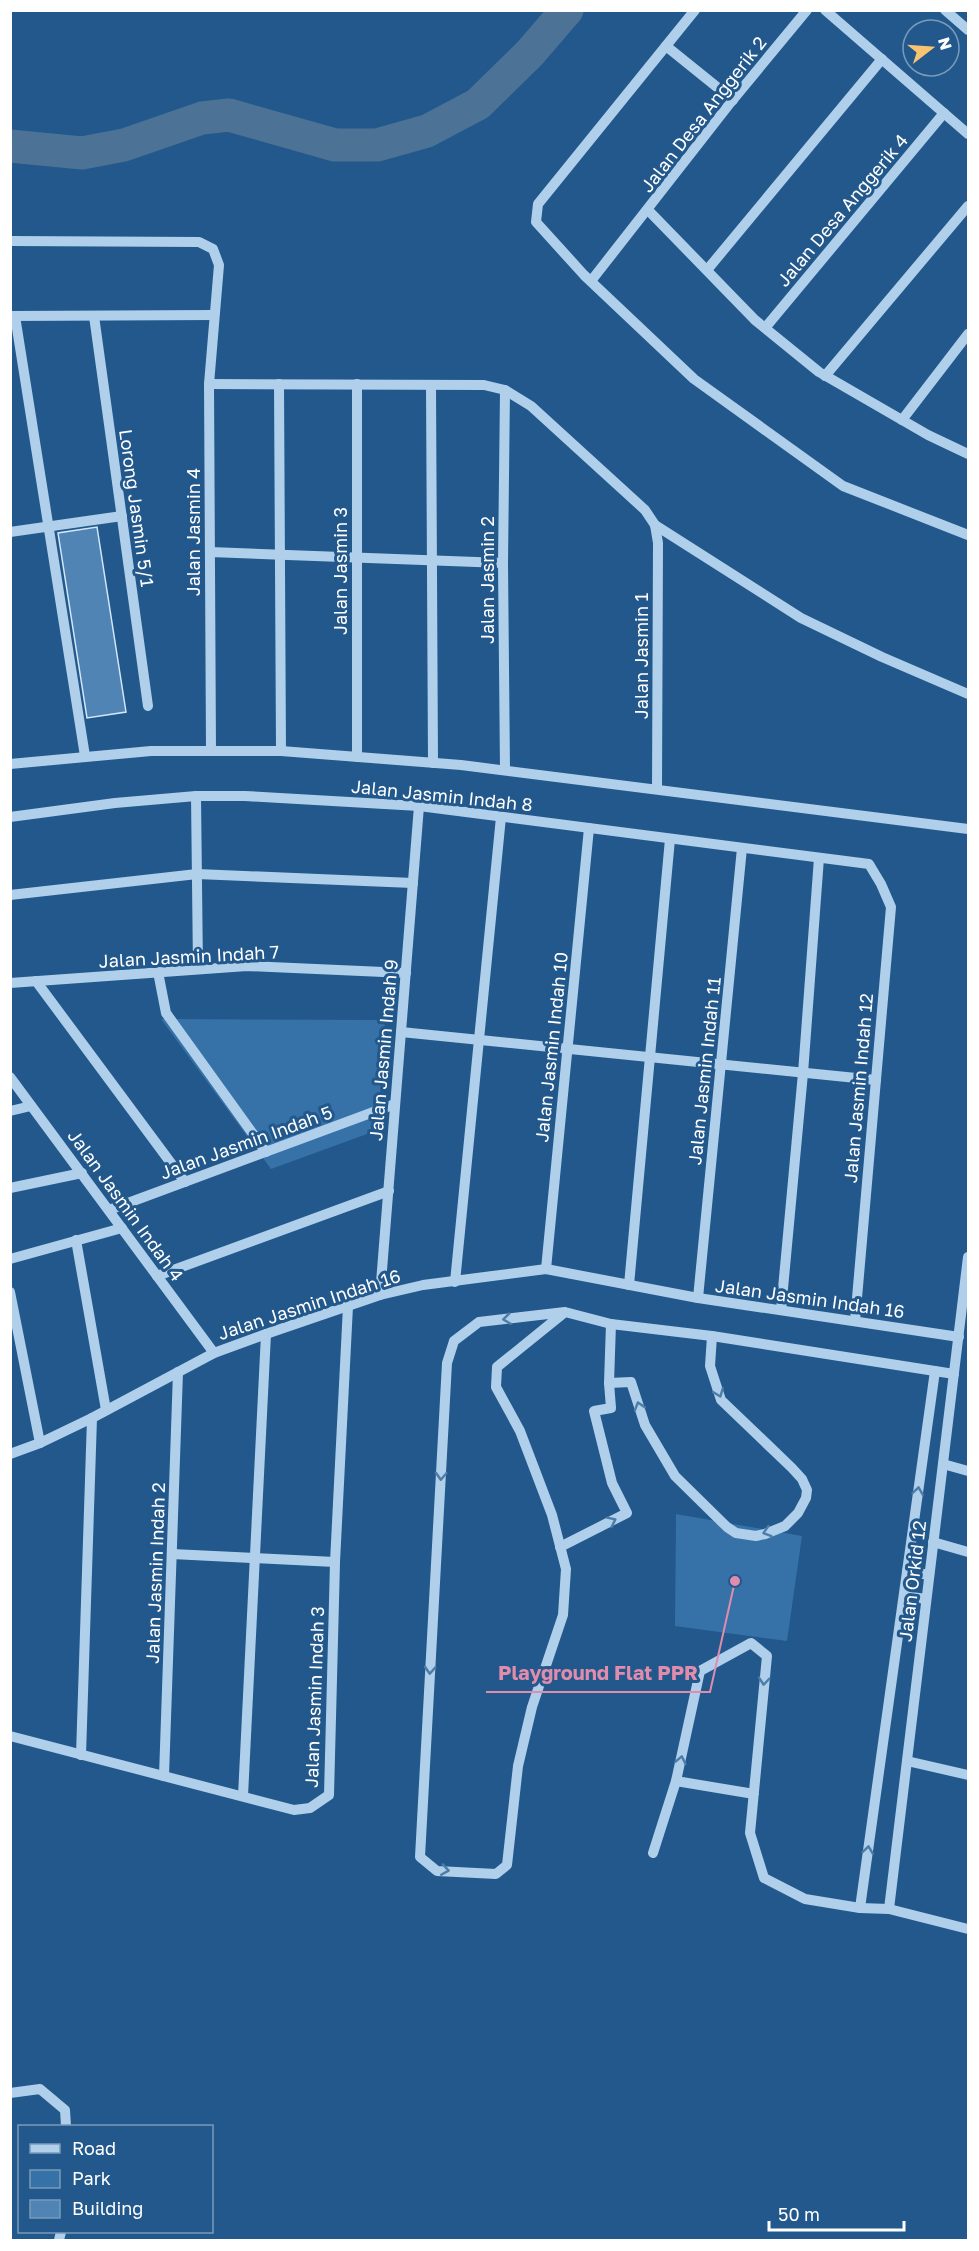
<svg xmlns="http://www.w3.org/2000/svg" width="979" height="2251" font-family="'Golos Text',sans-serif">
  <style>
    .green { fill: #3672a8 }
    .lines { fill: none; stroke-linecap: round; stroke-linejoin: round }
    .river { stroke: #4c7296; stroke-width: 33 }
    .building { fill: #4f84b4; stroke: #d4e7f8; stroke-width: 1.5 }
    .minor { stroke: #afcfeb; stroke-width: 10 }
    .oneway { stroke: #4c7ca8 }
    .labels { text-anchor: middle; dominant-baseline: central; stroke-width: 6; stroke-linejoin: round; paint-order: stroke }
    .street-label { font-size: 18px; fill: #fff; stroke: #22588b }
    .leader { fill: none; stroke: #e08cad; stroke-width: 2 }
    .callout-dot { fill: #e08cad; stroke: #22588b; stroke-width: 2 }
    .callout-label { font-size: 20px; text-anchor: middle; font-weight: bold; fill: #e08cad; stroke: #22588b; stroke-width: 6; stroke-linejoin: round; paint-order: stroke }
  </style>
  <rect width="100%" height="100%" fill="#22588b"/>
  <g class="green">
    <polygon points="161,1019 385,1020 378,1130 271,1169"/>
    <polygon points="676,1514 802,1536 787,1641 675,1626"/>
  </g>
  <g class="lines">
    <polyline class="river" points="10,146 82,153 124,145 202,118 229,115 335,145 377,145 427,131 478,104 530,53 567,10"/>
  </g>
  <polygon class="building" points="97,527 126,712 87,718 58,533"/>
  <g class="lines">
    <g class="minor">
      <polyline points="695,10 538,204 536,222 584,275 694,379 843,486 968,535"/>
      <polyline points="825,10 968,134"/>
      <polyline points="945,10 968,30"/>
      <polyline points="666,46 733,100"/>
      <polyline points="648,210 755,320 819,372 928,435 968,454"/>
      <polyline points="10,241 199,242 213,249 219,265 209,384 211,750"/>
      <polyline points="707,270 882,59"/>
      <polyline points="591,281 731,102 807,10"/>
      <polyline points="10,316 214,315"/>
      <polyline points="15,316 85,756"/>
      <polyline points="94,316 148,706"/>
      <polyline points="765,328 944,113"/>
      <polyline points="825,376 968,206"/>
      <polyline points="209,384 484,385 505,390 531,406 645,510 655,525 801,618 882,657 968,694"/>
      <polyline points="279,384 281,751"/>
      <polyline points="357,384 357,757"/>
      <polyline points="431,385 433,763"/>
      <polyline points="505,390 503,563 505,770"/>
      <polyline points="902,420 968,334"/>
      <polyline points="655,525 658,543 657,789"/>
      <polyline points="10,532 122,516"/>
      <polyline points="210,552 503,563"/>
      <polyline points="10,764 151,751 281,751 461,765 968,829"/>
      <polyline points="196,796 198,969"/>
      <polyline points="10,817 115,803 196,796 245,796 419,806 869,864 881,884 891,907 855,1321"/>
      <polyline points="10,895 197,874 413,883"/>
      <polyline points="158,972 166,1013 266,1152"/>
      <polyline points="36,981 185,1182"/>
      <polyline points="10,983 247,966 406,973"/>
      <polyline points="401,1032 876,1080"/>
      <polyline points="10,1077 214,1353"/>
      <polyline points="10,1111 31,1106"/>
      <polyline points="10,1188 82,1173"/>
      <polyline points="109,1210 395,1104"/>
      <polyline points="76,1240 106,1410"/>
      <polyline points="10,1259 122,1228"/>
      <polyline points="546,1269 589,828"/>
      <polyline points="157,1276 389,1191"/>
      <polyline points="455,1282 501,817"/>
      <polyline points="629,1285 670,839"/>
      <polyline points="10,1292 40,1443"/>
      <polyline points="380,1295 419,806"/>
      <polyline points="698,1298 742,848"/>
      <polyline points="781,1310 803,1073 819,858"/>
      <polyline points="565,1312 497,1367 496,1387 520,1431 552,1515 566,1569 563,1615 532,1707 518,1766 507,1865 496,1874 437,1871 420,1857 447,1363 454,1341 479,1322 565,1312 611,1324 712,1336 954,1374"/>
      <polyline points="609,1383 631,1382 645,1425 675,1476 727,1527 736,1533 756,1536 765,1534 785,1526 798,1513 806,1498 807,1490 802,1479 792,1468 721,1400 710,1366 712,1336"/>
      <polyline points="10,1454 40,1443 92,1418 214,1353 266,1334 380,1295 423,1285 546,1269 698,1298 959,1337"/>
      <polyline points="943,1464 968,1471"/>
      <polyline points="933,1542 968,1552"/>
      <polyline points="560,1547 627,1513 612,1483 594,1411 611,1408 609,1383 611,1324"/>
      <polyline points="172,1554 335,1562"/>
      <polyline points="907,1571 929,1575"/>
      <polyline points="904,1596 926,1599"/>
      <polyline points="10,1736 294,1810 310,1808 329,1795 335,1562 348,1306"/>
      <polyline points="81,1755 92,1418"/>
      <polyline points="907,1761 968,1775"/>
      <polyline points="164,1776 178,1372"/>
      <polyline points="754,1794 676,1781 700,1671 751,1643 767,1656 750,1833 764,1878 805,1899 860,1908 889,1909 968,1929"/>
      <polyline points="243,1796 266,1334"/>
      <polyline points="653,1853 676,1781"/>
      <polyline points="860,1908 935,1371"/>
      <polyline points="889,1909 968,1257"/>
      <polyline points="10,2093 40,2089 65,2110 66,2126"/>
      <polyline points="59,2240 61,2232"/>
    </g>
  </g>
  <defs><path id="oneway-chevron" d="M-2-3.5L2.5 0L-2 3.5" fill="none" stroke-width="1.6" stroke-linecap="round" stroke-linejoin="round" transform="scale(1.5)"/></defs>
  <g class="oneway">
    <use href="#oneway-chevron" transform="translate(507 1319) rotate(173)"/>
    <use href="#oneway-chevron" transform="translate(719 1393) rotate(69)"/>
    <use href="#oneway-chevron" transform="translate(639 1406) rotate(-107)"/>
    <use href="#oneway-chevron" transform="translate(441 1476) rotate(93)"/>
    <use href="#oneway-chevron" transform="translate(918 1491) rotate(-82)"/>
    <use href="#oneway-chevron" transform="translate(612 1521) rotate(-26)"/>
    <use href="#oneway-chevron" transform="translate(767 1532) rotate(163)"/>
    <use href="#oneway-chevron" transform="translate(430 1670) rotate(93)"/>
    <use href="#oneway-chevron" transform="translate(764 1681) rotate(95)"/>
    <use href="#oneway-chevron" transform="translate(681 1760) rotate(-78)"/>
    <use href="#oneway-chevron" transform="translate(868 1850) rotate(-82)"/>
    <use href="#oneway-chevron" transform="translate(445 1870) rotate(9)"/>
  </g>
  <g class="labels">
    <g class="street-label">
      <text transform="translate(703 114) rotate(-52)">Jalan Desa Anggerik 2</text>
      <text transform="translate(842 210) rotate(-50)">Jalan Desa Anggerik 4</text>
      <text transform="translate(137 508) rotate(82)">Lorong Jasmin 5/1</text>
      <text transform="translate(193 532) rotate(-90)">Jalan Jasmin 4</text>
      <text transform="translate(340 571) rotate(-90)">Jalan Jasmin 3</text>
      <text transform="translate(487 580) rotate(-90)">Jalan Jasmin 2</text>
      <text transform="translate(641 656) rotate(-90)">Jalan Jasmin 1</text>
      <text transform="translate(442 795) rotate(6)">Jalan Jasmin Indah 8</text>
      <text transform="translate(189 956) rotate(-3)">Jalan Jasmin Indah 7</text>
      <text transform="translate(551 1047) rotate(-84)">Jalan Jasmin Indah 10</text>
      <text transform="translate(383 1050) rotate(-85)">Jalan Jasmin Indah 9</text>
      <text transform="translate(704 1071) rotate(-84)">Jalan Jasmin Indah 11</text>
      <text transform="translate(858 1088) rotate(-85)">Jalan Jasmin Indah 12</text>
      <text transform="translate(246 1142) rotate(-20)">Jalan Jasmin Indah 5</text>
      <text transform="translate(126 1205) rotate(54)">Jalan Jasmin Indah 4</text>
      <text transform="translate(810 1298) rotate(8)">Jalan Jasmin Indah 16</text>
      <text transform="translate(309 1304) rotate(-18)">Jalan Jasmin Indah 16</text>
      <text transform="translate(155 1573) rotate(-88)">Jalan Jasmin Indah 2</text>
      <text transform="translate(912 1581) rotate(-83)">Jalan Orkid 12</text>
      <text transform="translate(314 1697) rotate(-88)">Jalan Jasmin Indah 3</text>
    </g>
  </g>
  <path class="leader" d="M735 1581L710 1692H486"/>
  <circle class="callout-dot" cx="735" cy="1581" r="6"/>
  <g class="callout-label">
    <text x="598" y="1680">Playground Flat PPR</text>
  </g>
  <rect width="979" height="2251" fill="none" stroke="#ffffff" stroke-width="24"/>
  <rect x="18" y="2125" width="195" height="108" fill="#22588b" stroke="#7a9bb9" stroke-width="1.5"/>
  <rect x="30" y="2144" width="30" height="9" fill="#afcfeb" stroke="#7a9bb9" stroke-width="1.5"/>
  <text x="72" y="2155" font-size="18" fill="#ffffff">Road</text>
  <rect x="30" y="2170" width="30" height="18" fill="#3672a8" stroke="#7a9bb9" stroke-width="1.5"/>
  <text x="72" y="2185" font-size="18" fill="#ffffff">Park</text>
  <rect x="30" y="2200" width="30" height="18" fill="#4f84b4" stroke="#7a9bb9" stroke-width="1.5"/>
  <text x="72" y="2215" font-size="18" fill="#ffffff">Building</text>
  <g transform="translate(931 48) rotate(73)"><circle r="28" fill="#22588b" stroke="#7a9bb9" stroke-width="1.5"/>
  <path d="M0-4.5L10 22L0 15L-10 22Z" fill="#f7c571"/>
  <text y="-9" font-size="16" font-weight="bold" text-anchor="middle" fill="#ffffff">N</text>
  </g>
  <path d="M769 2221v9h135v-9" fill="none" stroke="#ffffff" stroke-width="3"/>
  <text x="778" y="2221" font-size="18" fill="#ffffff" stroke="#22588b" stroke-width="4.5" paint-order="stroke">50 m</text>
</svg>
